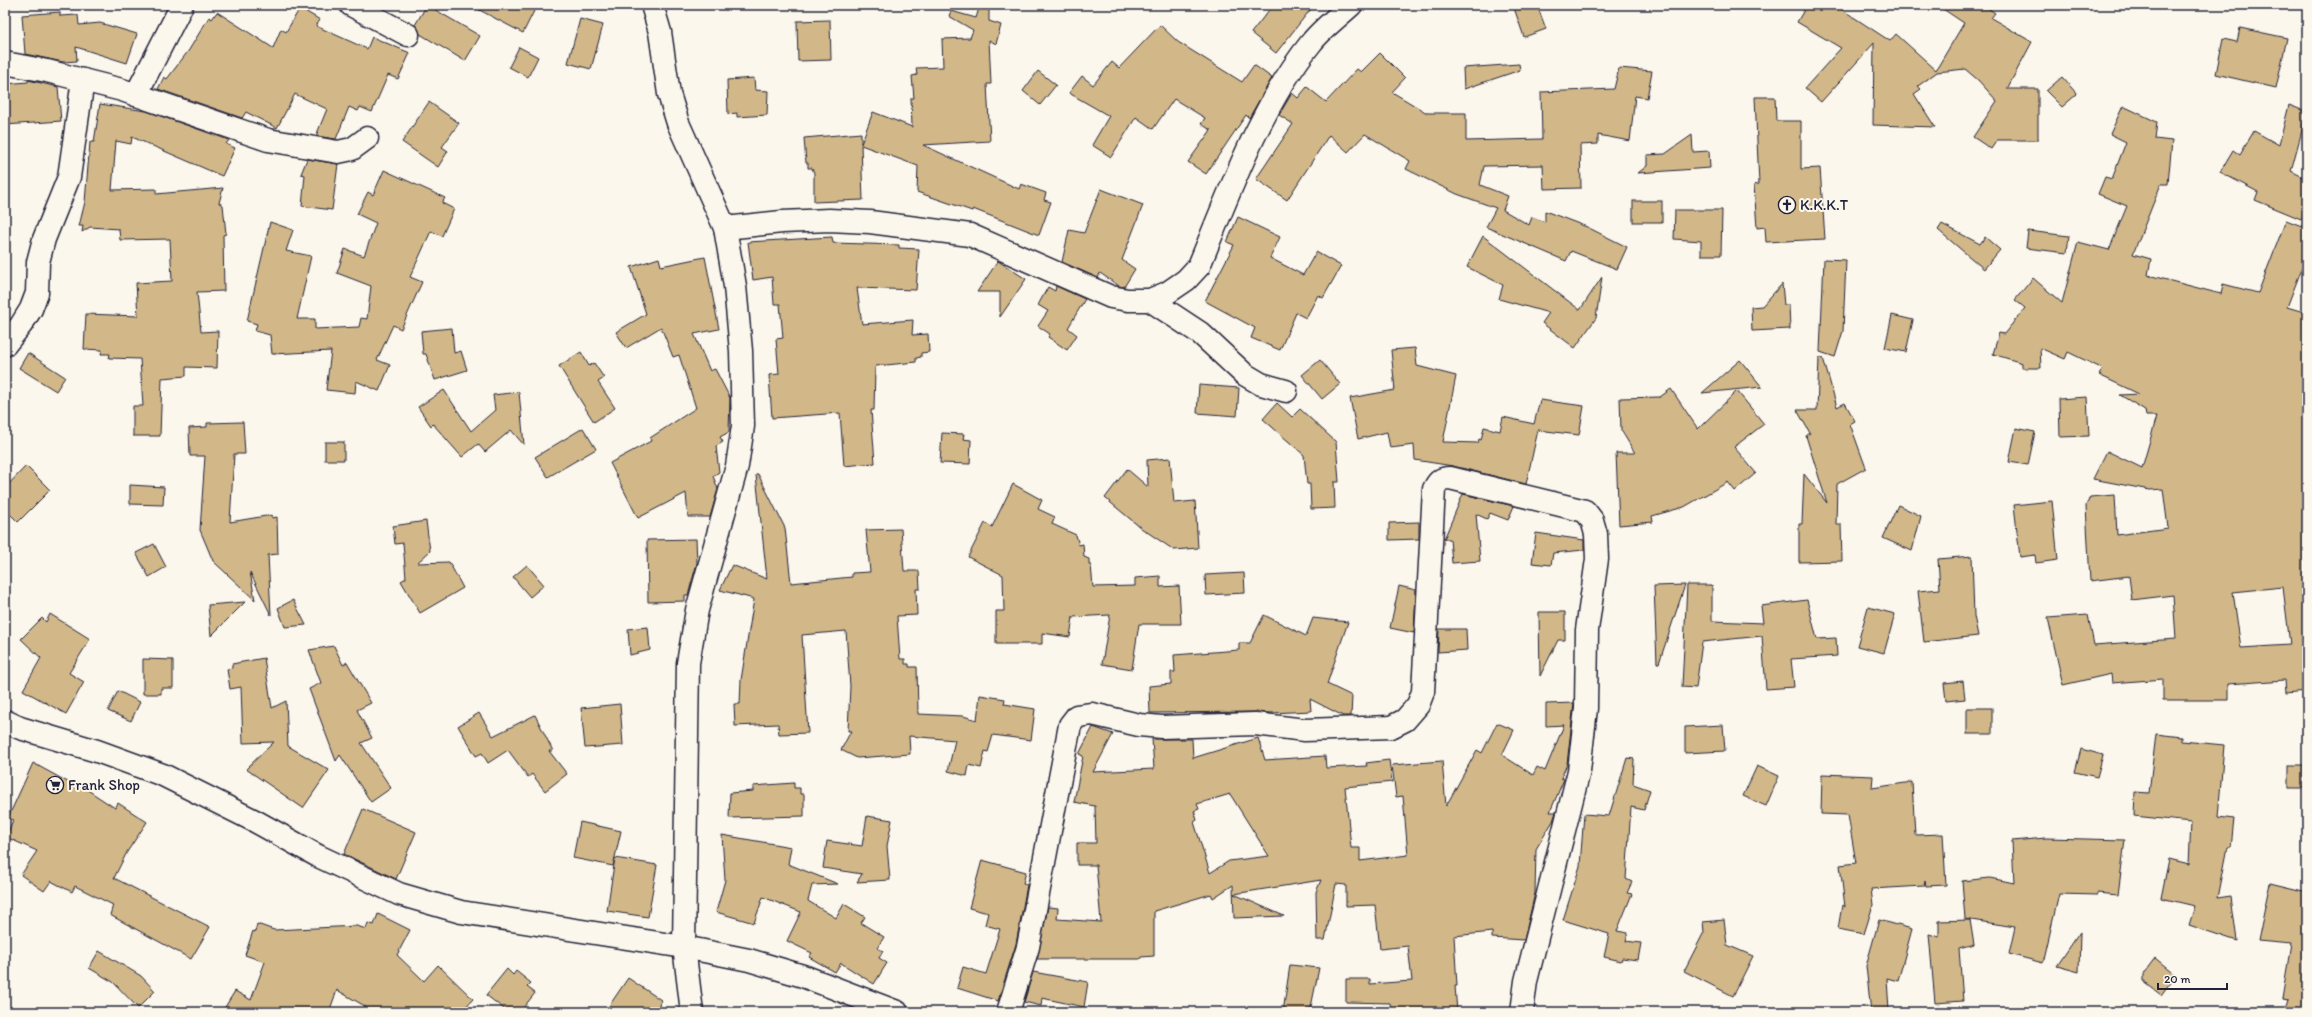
<svg xmlns="http://www.w3.org/2000/svg" width="2312" height="1017" font-family="Itim,sans-serif">
  <style>
    .building { fill: #d2b888; stroke: #22223b; fill-rule: evenodd }
    .lines { fill: none; stroke-linecap: round; stroke-linejoin: round }
    .minor-casing { stroke: #22223b; stroke-width: 25 }
    .tertiary-casing { stroke: #22223b; stroke-width: 25 }
    .minor { stroke: #fbf7ec; stroke-width: 22 }
    .tertiary { stroke: #fbf7ec; stroke-width: 22 }
    .labels { text-anchor: middle; dominant-baseline: central; stroke-width: 4; stroke-linejoin: round; paint-order: stroke }
    .poi-label { font-size: 15px; fill: #22223b; stroke: #fbf7ec; text-anchor: start }
  </style>
  <rect width="100%" height="100%" fill="#fbf7ec"/>
  <filter id="ink" filterUnits="userSpaceOnUse"><feTurbulence type="fractalNoise" baseFrequency=".025" numOctaves="2"/><feDisplacementMap in="SourceGraphic" scale="8" xChannelSelector="R" yChannelSelector="G"/><feConvolveMatrix kernelMatrix="1 2 1 2 8 2 1 2 1" color-interpolation-filters="sRGB"/></filter>
  <g filter="url(#ink)">
    <g class="building">
      <polygon points="427,5 480,36 465,61 420,34 415,25"/>
      <polygon points="470,5 537,5 523,33"/>
      <polygon points="980,5 989,5 989,21 1001,25 996,44 989,40 991,84 987,84 990,141 923,145 1019,189 1021,184 1046,193 1044,200 1051,202 1039,235 973,209 972,211 917,192 918,166 861,145 863,200 814,202 814,173 812,168 808,168 808,163 806,163 804,138 861,133 861,144 873,112 912,127 911,98 914,98 912,76 917,75 916,68 943,67 942,39 970,38 973,30 949,16 951,11 976,18"/>
      <polygon points="1273,5 1314,5 1276,53 1251,33"/>
      <polygon points="1513,5 1537,5 1546,29 1524,37"/>
      <polygon points="1807,5 1835,5 1890,41 1896,34 1936,70 1964,23 1937,5 1984,5 1995,13 1991,18 2032,42 2007,89 2038,89 2038,140 1997,140 1991,149 1973,137 1997,101 1978,80 1965,69 1937,72 1918,86 1921,89 1914,94 1935,127 1873,125 1874,43 1821,102 1805,88 1841,48 1797,22"/>
      <polygon points="300,8 320,20 316,26 367,49 372,37 410,53 398,79 388,75 372,112 360,107 358,111 349,107 336,139 316,136 327,109 295,94 277,128 246,112 242,118 158,89 164,77 167,79 189,50 209,17 212,19 217,12 273,48 281,29 286,32"/>
      <polygon points="60,12 60,16 78,15 79,25 100,23 137,34 127,63 76,47 77,61 63,62 25,54 22,15"/>
      <polygon points="580,19 603,25 591,69 568,63"/>
      <polygon points="830,20 831,60 798,61 797,21"/>
      <polygon points="1160,25 1178,42 1242,82 1254,65 1272,78 1249,118 1246,115 1206,174 1188,162 1211,130 1201,124 1205,118 1174,99 1153,129 1136,117 1111,157 1092,145 1109,116 1069,93 1082,76 1093,85 1112,62 1119,68"/>
      <polygon points="2240,28 2287,38 2276,88 2216,74 2223,39 2237,42"/>
      <polygon points="519,47 538,57 528,77 509,67"/>
      <polygon points="1380,53 1405,78 1392,92 1427,113 1466,113 1466,141 1542,139 1541,92 1614,89 1619,68 1652,71 1647,98 1635,96 1630,141 1598,135 1598,144 1580,145 1581,188 1544,189 1543,165 1484,166 1480,185 1508,196 1503,210 1529,225 1532,217 1545,222 1545,211 1587,227 1627,247 1617,269 1571,251 1566,261 1486,227 1496,208 1457,194 1406,169 1410,161 1365,134 1348,152 1329,135 1287,200 1256,179 1293,124 1279,115 1292,93 1298,98 1307,87 1326,102 1357,69 1361,72"/>
      <polygon points="1519,64 1520,70 1464,89 1463,68"/>
      <polygon points="1038,71 1056,85 1040,105 1023,91"/>
      <polygon points="2062,77 2077,94 2062,107 2046,91"/>
      <polygon points="754,78 755,90 768,91 767,115 737,117 737,113 728,114 727,80"/>
      <polygon points="28,80 58,87 61,121 5,125 5,84 28,82"/>
      <polygon points="1755,97 1775,97 1776,121 1801,121 1801,169 1820,168 1825,239 1766,242 1765,227 1757,228 1754,185 1759,184"/>
      <polygon points="429,102 459,123 442,147 448,151 438,167 402,142"/>
      <polygon points="100,104 146,111 229,140 226,144 235,148 222,176 132,137 131,144 116,141 112,190 156,189 156,194 223,188 219,203 223,205 226,234 223,235 224,291 197,292 201,332 218,331 217,368 186,367 186,376 162,378 160,436 133,436 133,406 143,406 140,359 109,358 110,354 101,354 102,350 84,349 86,314 138,316 136,283 172,281 170,239 120,240 119,229 90,227 82,232 83,226 79,226 85,202 90,142 94,142"/>
      <polygon points="2289,105 2307,112 2291,171 2307,179 2307,207 2301,219 2255,200 2258,192 2220,172 2233,150 2240,155 2254,131 2279,145"/>
      <path d="M2123,106l34,16 -2,17 17,2 -4,43h-7l-28,70 18,5 -3,16 73,19 2,-10 35,9 28,-73 21,8v27l-20,52 20,6v378l-21,2 -1,-13 -57,4v16h-65v-21l-51,4 -1,-9 -48,11 -15,-67 40,-3 6,30 82,-6 -3,-44 -41,5 -3,-24 -39,5 -4,-75 4,-9 25,-2 2,40 51,-7 -5,-39 -13,1 -57,-11 14,-28 35,17 15,-52h-11l-1,-6 -25,-15 19,-1 -40,-19 4,-6 -35,-17 -3,7 -25,-11 1,20h-19v-5l-29,-9 6,-21 5,1 21,-26 -10,-8 18,-22 29,25 16,-61 31,8 18,-44 -29,-12 7,-17 7,2 14,-37 -16,-8zM2283,587l7,58 -49,3 -8,-56z"/>
      <polygon points="1692,135 1693,152 1709,151 1710,168 1638,173 1647,166 1647,155 1665,154"/>
      <polygon points="307,159 338,164 332,210 302,206 305,175 301,174"/>
      <polygon points="384,170 445,198 442,203 454,209 442,236 431,231 410,277 422,282 401,329 393,325 377,360 390,365 379,391 356,381 355,393 326,390 331,351 272,354 270,335 255,331 257,324 247,321 270,222 293,230 286,251 311,256 297,319 315,319 315,329 359,327 361,318 367,319 371,286 337,273 345,249 364,256 376,223 357,214 368,192 373,195"/>
      <polygon points="1101,189 1143,205 1122,260 1135,269 1124,287 1119,286 1100,273 1098,278 1062,262 1069,230 1084,233"/>
      <rect x="1633" y="201" width="29" height="21"/>
      <polygon points="1675,210 1722,210 1721,255 1701,255 1701,241 1674,239"/>
      <polygon points="1238,217 1280,237 1270,258 1303,275 1316,252 1341,266 1323,298 1318,295 1306,318 1296,313 1280,350 1251,338 1255,328 1205,301 1234,245 1227,242"/>
      <polygon points="1942,224 1980,244 1985,237 2000,250 1984,269 1938,230"/>
      <polygon points="2028,231 2069,236 2067,253 2026,248"/>
      <polygon points="1483,236 1580,310 1602,277 1596,318 1575,348 1542,323 1549,313 1499,299 1503,285 1467,267"/>
      <polygon points="832,237 833,243 899,245 899,248 919,249 916,290 857,288 862,324 913,320 912,335 928,334 929,352 921,353 921,357 916,358 916,362 876,366 875,368 874,410 871,410 875,463 844,466 840,413 772,418 769,375 779,374 776,339 783,338 780,304 774,304 772,277 753,280 748,242"/>
      <polygon points="705,257 719,329 694,334 710,371 715,369 730,398 729,432 720,437 723,442 716,446 719,472 713,476 718,489 710,517 688,517 686,493 638,518 610,463 651,441 650,438 696,408 679,355 673,357 661,327 626,348 616,332 646,314 631,267 659,258 661,266"/>
      <polygon points="1824,259 1846,260 1843,331 1835,357 1820,352"/>
      <polygon points="998,261 1026,279 1000,317 1000,292 977,292"/>
      <polygon points="1782,284 1784,305 1789,305 1790,329 1752,331 1751,307 1762,306"/>
      <polygon points="1056,286 1085,299 1068,328 1077,335 1067,350 1048,337 1050,334 1038,326 1048,311 1038,305 1048,287 1055,291"/>
      <polygon points="1892,315 1913,320 1906,352 1885,348"/>
      <polygon points="452,328 454,353 461,351 467,370 435,380 426,354 423,354 421,331"/>
      <polygon points="1415,348 1417,366 1456,376 1443,442 1478,443 1479,439 1481,440 1484,427 1500,431 1503,417 1534,424 1540,400 1584,406 1579,435 1538,430 1526,484 1453,466 1415,460 1414,445 1390,448 1387,432 1358,439 1350,398 1395,390 1391,350"/>
      <polygon points="581,352 589,366 594,363 604,378 598,382 615,408 594,422 559,366"/>
      <polygon points="28,353 65,377 56,391 19,368"/>
      <polygon points="1819,358 1823,358 1837,407 1845,403 1855,421 1850,424 1866,468 1837,484 1836,524 1841,524 1842,561 1799,562 1799,524 1802,524 1804,474 1827,503 1806,436 1810,433 1797,410 1817,410"/>
      <polygon points="1320,360 1340,384 1322,399 1302,375"/>
      <polygon points="1740,360 1762,387 1702,393"/>
      <polygon points="1199,385 1239,388 1237,416 1197,413"/>
      <polygon points="1671,389 1698,429 1737,391 1764,424 1734,447 1756,473 1735,491 1728,482 1684,507 1652,516 1653,522 1619,525 1616,453 1635,453 1621,430 1620,398 1660,397"/>
      <polygon points="444,390 471,431 495,410 493,395 519,392 524,445 511,430 485,452 478,444 462,457 433,424 431,426 418,407"/>
      <polygon points="2087,397 2089,436 2060,437 2059,399"/>
      <polygon points="1277,403 1292,417 1300,409 1336,442 1339,482 1334,482 1335,508 1311,509 1310,484 1307,484 1304,455 1263,419"/>
      <polygon points="243,422 245,454 234,454 230,522 272,515 272,518 277,517 278,554 268,555 271,615 250,572 255,600 213,561 200,530 205,456 190,456 189,428 207,427 207,423"/>
      <polygon points="583,428 596,449 548,477 535,457"/>
      <polygon points="2016,428 2035,432 2028,465 2009,462"/>
      <polygon points="942,433 964,434 963,439 971,440 970,464 940,463"/>
      <rect x="325" y="442" width="19" height="18"/>
      <polygon points="1170,458 1174,503 1195,501 1198,548 1174,550 1141,528 1105,498 1127,469 1148,487 1147,460"/>
      <polygon points="26,466 50,490 18,522 5,509 5,488"/>
      <polygon points="758,474 785,528 791,583 852,577 852,573 870,572 866,530 901,529 904,571 919,571 920,589 916,589 917,615 897,616 900,659 905,659 905,664 909,664 909,667 917,667 918,714 963,716 977,720 980,695 1005,699 1004,704 1035,709 1031,740 993,735 988,752 985,751 981,768 969,765 967,776 948,771 955,740 909,736 910,754 857,758 841,750 851,731 848,731 850,686 846,631 802,635 808,733 779,734 778,724 735,726 734,704 740,704 741,680 754,599 720,590 732,565 767,579 756,475"/>
      <polygon points="1013,484 1042,500 1038,509 1055,517 1052,524 1076,535 1079,545 1083,544 1084,557 1089,559 1089,565 1091,565 1093,587 1135,586 1135,578 1160,576 1160,587 1179,586 1181,624 1139,624 1132,669 1102,664 1110,615 1073,617 1070,637 1042,633 1042,644 996,644 996,611 1004,611 1003,575 968,557 985,523 992,527"/>
      <polygon points="130,485 164,487 163,505 130,504"/>
      <polygon points="1463,494 1514,506 1508,520 1490,513 1487,519 1476,514 1480,561 1452,563 1450,539 1444,539"/>
      <polygon points="2052,501 2058,560 2036,563 2035,555 2020,557 2014,505"/>
      <polygon points="1898,505 1921,516 1912,551 1883,538"/>
      <polygon points="426,521 430,551 417,563 449,562 463,588 420,613 401,581 406,578 403,543 395,544 393,526"/>
      <polygon points="1419,522 1419,539 1389,540 1389,523"/>
      <polygon points="1536,533 1584,540 1584,550 1553,553 1551,565 1532,563"/>
      <polygon points="696,539 697,563 688,595 685,595 685,601 648,602 647,540"/>
      <polygon points="154,544 166,567 149,577 136,553"/>
      <polygon points="1972,556 1974,616 1978,636 1924,642 1918,591 1940,589 1938,559"/>
      <polygon points="527,565 544,585 530,597 513,577"/>
      <polygon points="1244,573 1245,593 1206,595 1205,575"/>
      <polygon points="1685,585 1659,663 1657,663 1654,586"/>
      <polygon points="1687,585 1712,585 1712,621 1763,623 1761,606 1807,600 1817,639 1836,638 1837,656 1791,659 1794,687 1766,689 1762,636 1702,642 1696,688 1682,687"/>
      <polygon points="1399,586 1416,590 1414,633 1390,628"/>
      <polygon points="293,600 306,625 285,627 278,608"/>
      <polygon points="245,602 211,636 208,605"/>
      <polygon points="1868,607 1895,614 1884,653 1857,646"/>
      <polygon points="1539,612 1565,612 1565,640 1558,640 1540,676"/>
      <polygon points="50,614 90,639 69,673 84,682 66,714 23,690 41,658 21,639 42,618 46,622"/>
      <polygon points="1264,615 1306,636 1313,618 1348,622 1327,684 1352,696 1351,716 1343,716 1310,699 1311,711 1271,713 1255,712 1150,713 1149,686 1171,684 1171,672 1175,672 1174,655 1239,650 1239,643 1250,643"/>
      <polygon points="648,627 650,650 630,655 628,629"/>
      <polygon points="1439,629 1466,629 1467,650 1438,652"/>
      <polygon points="334,646 343,665 347,662 371,703 357,710 372,738 361,743 391,788 371,802 340,755 336,761 309,689 321,683 309,650"/>
      <polygon points="264,658 272,708 286,701 288,746 329,770 303,808 246,769 274,742 243,743 241,687 230,689 227,669 232,668 232,664"/>
      <polygon points="143,659 173,660 173,688 161,688 161,694 143,694"/>
      <polygon points="1963,681 1965,699 1946,701 1944,683"/>
      <polygon points="118,691 140,702 131,721 108,711"/>
      <path d="M1574,703l-7,61 -6,14 3,1 -14,33h6l-3,9 -17,28 -1,44 -11,47 -32,-2v-6l-38,4 3,50h-2l2,26h-66l-1,-9 -44,-1v-23h24v5l42,-3 -4,-35 -28,3 -5,-44 -29,1v-21l-10,-1 -11,56h-8l-1,-48 5,-12 -87,14 50,22 -50,2 -1,-33 -20,13 -2,-4 -57,17v45l-13,1 -1,2h-103l11,-52 10,1 -1,11 44,3 -5,-57h-19v-22h19l-1,-37 -21,-4 9,-46 -4,-2 14,-27 20,7 -20,38 61,-3 -2,-30h40l1,19 65,-20 7,22 60,-4 1,12 41,-2 -1,-3 23,-3 3,22 -47,5 6,61h9v13l48,-6 -5,-59 -7,1 -4,-32 50,-4 4,45 31,-56 5,3 15,-30 17,7 -12,25 31,20 4,-8 8,4 19,-46 -18,1v-22zM1230,794l39,62 -40,5 -19,12 -16,-51 3,-2 -3,-9 5,-2 -2,-5z"/>
      <polygon points="620,704 623,745 585,748 581,708"/>
      <rect x="1967" y="708" width="25" height="26"/>
      <polygon points="479,713 493,736 535,715 553,751 549,751 567,774 545,791 532,774 528,777 508,750 488,763 482,753 476,756 458,726"/>
      <polygon points="1723,725 1725,751 1685,753 1685,727"/>
      <polygon points="2156,734 2182,737 2182,741 2224,745 2218,817 2234,819 2231,847 2227,847 2217,898 2231,896 2237,941 2189,925 2195,906 2161,898 2169,859 2189,864 2191,822 2134,816 2135,792 2149,793"/>
      <polygon points="2081,749 2103,755 2097,777 2075,772"/>
      <polygon points="1627,758 1634,759 1633,784 1650,790 1644,810 1631,807 1626,879 1632,882 1627,893 1632,894 1617,931 1628,933 1626,941 1641,943 1638,960 1622,958 1621,961 1604,957 1609,934 1563,920 1580,866 1584,814 1609,816"/>
      <polygon points="33,763 75,786 77,783 115,808 118,803 147,822 127,852 114,878 210,927 191,959 110,915 113,905 75,886 72,892 51,881 44,891 21,875 37,851 6,837 13,820 8,818"/>
      <rect x="2289" y="765" width="18" height="23"/>
      <polygon points="1757,766 1779,776 1766,806 1743,796"/>
      <polygon points="1822,774 1873,776 1872,788 1912,782 1915,835 1943,834 1946,885 1926,886 1925,880 1924,886 1871,889 1873,905 1864,934 1838,929 1842,905 1845,907 1840,865 1856,863 1848,815 1821,814"/>
      <polygon points="794,783 794,788 800,788 800,794 804,794 804,816 729,818 730,793 753,791 753,786"/>
      <polygon points="363,809 416,832 396,879 344,854"/>
      <polygon points="867,816 892,820 887,846 890,880 857,882 862,874 823,868 827,841 862,846"/>
      <polygon points="580,822 621,831 613,866 573,858"/>
      <polygon points="722,835 791,847 788,864 838,884 812,885 808,901 836,918 844,904 865,917 861,923 884,937 877,948 883,951 879,958 887,963 874,984 841,963 835,972 809,957 812,953 787,941 801,912 763,897 754,923 716,912 725,880"/>
      <polygon points="2046,838 2125,840 2118,895 2097,893 2097,895 2059,894 2043,963 2009,954 2015,927 1965,919 1962,881 1990,878 2014,883 2012,841"/>
      <polygon points="615,858 657,865 648,917 607,911"/>
      <polygon points="982,860 1026,872 1023,883 1027,885 1016,944 998,1001 957,988 963,967 986,974 1000,929 985,925 988,913 969,908"/>
      <polygon points="2270,883 2307,892 2307,1012 2284,1012 2288,999 2282,998 2291,944 2258,941"/>
      <polygon points="378,914 410,930 397,955 424,981 438,965 473,999 461,1012 371,1012 363,1005 337,990 329,1012 222,1012 235,991 251,1000 265,962 245,955 253,931 255,932 257,924 274,930 357,926 366,929 368,923 374,925"/>
      <polygon points="1724,920 1727,945 1753,956 1733,996 1684,971 1704,932 1703,922"/>
      <polygon points="1879,920 1912,929 1898,981 1887,978 1889,1011 1871,1012 1866,966"/>
      <polygon points="1970,920 1974,945 1959,949 1963,1001 1935,1003 1929,934 1939,937 1939,921"/>
      <polygon points="2080,932 2079,972 2057,966"/>
      <polygon points="99,951 141,976 155,991 138,1008 113,982 89,968"/>
      <polygon points="2155,958 2176,975 2161,995 2143,981 2143,974"/>
      <polygon points="1290,965 1319,968 1310,1012 1283,1012"/>
      <polygon points="507,969 513,975 516,971 531,983 527,987 535,993 520,1012 508,1012 486,995"/>
      <polygon points="1033,972 1088,982 1084,1007 1042,998 1041,1006 1024,1002"/>
      <polygon points="628,978 661,1000 657,1012 605,1012"/>
    </g>
    <g class="lines">
      <defs>
        <g id="minor">
          <polyline points="351,5 408,35"/>
          <polyline points="652,5 660,32 669,94 678,123 725,228 735,286 741,351 743,426 737,466 697,610 688,663 684,947 692,1012"/>
          <polyline points="5,63 47,71 122,90 268,140 338,152 352,149 367,138"/>
          <polyline points="136,95 182,5"/>
          <path d="M725,228l57,-6 47,-2 41,2 100,13 141,62 17,3h22l17,-7 19,-13 13,-14c30,-73 62,-161 112,-223 11,-14 27,-26 40,-38"/>
          <polyline points="1150,300 1200,333 1244,374 1261,384 1286,391"/>
          <polyline points="5,345 21,325 31,309 37,293 38,262 44,239 69,177 83,80"/>
          <path d="M1008,1012l20,-65 42,-222 7,-9 15,-2 47,11 23,2 93,-3 50,6 86,-3 14,-7 13,-15 5,-13 11,-203c4,-8 7,-11 16,-11l135,33 7,9 4,14 1,25 -10,71 -1,78 -7,63 -53,210 -4,31"/>
        </g>
        <polyline id="tertiary" points="5,721 20,728 97,751 163,775 255,821 318,856 399,894 461,912 684,947 749,960 803,976 897,1012"/>
      </defs>
      <use href="#minor" class="minor-casing"/>
      <use href="#tertiary" class="tertiary-casing"/>
      <use href="#minor" class="minor"/>
      <use href="#tertiary" class="tertiary"/>
    </g>
  </g>
  <defs>
    <symbol id="church-ring" viewBox="-11 -11 22 22"><circle r="9.5" fill="#fbf7ec" stroke="#22223b" stroke-width="1.5"/><path d="M-1.2-6h2.4v3.5h3.3v2.4h-3.3V6h-2.4V-.1h-3.3v-2.4h3.3Z" fill="#22223b"/></symbol>
    <symbol id="supermarket-ring" viewBox="-11 -11 22 22"><circle r="9.5" fill="#fbf7ec" stroke="#22223b" stroke-width="1.5"/><path d="M-6-5.5h2.5l.6 2H6L4.5 2H-2.5L-4.4-4H-6ZM-1.5 3.2a1.3 1.3 0 1 0 .1 0ZM3 3.2a1.3 1.3 0 1 0 .1 0Z" fill="#22223b"/></symbol>
  </defs>
  <g fill-rule="evenodd">
    <use href="#church-ring" x="1777" y="195" width="20" height="20"/>
    <use href="#supermarket-ring" x="45" y="775" width="20" height="20"/>
  </g>
  <g class="labels">
    <g class="poi-label">
      <text x="1800" y="205">K.K.K.T</text>
      <text x="68" y="785">Frank Shop</text>
    </g>
  </g>
  <rect width="2312" height="1017" fill="none" stroke="#fbf7ec" stroke-width="20"/>
  <rect x="10" y="10" width="2292" height="997" fill="none" stroke="#22223b" stroke-width="1.5" filter="url(#ink)"/>
  <path d="M2158 983v6h69v-6" fill="none" stroke="#22223b" stroke-width="2"/>
  <text x="2164" y="983" font-size="12" fill="#22223b" stroke="#fbf7ec" stroke-width="3" paint-order="stroke">20 m</text>
</svg>
